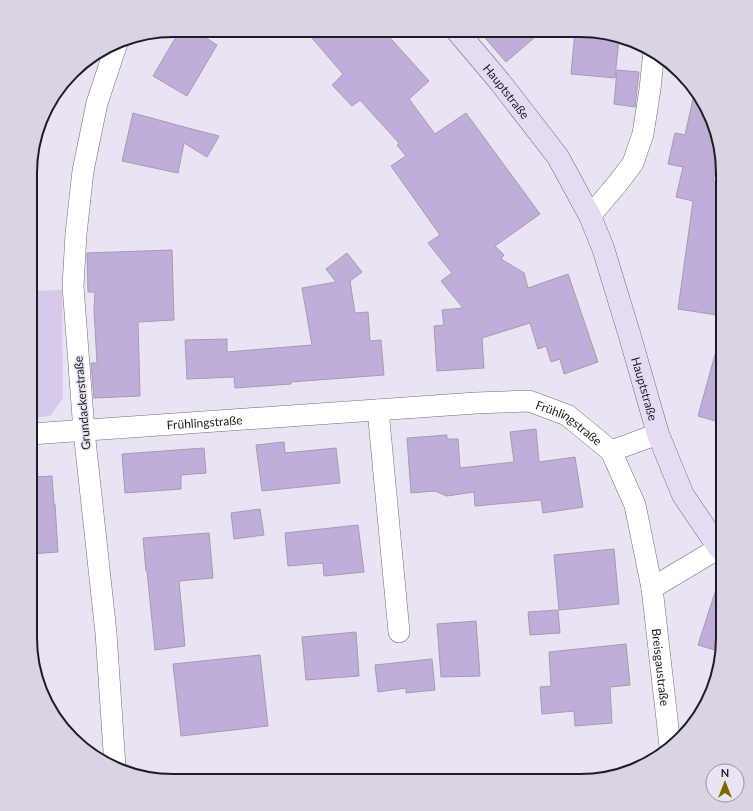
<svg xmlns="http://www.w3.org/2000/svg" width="753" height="811" font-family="Lato,sans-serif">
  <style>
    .green { fill: #d6c9ec }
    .building { fill: #bfaed9; stroke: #a39dad }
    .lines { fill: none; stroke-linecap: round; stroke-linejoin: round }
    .minor-casing { stroke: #716b7a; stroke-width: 22 }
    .secondary-casing { stroke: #716b7a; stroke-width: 23 }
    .minor { stroke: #fff; stroke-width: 21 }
    .secondary { stroke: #e5dbf3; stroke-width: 22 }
    .labels { text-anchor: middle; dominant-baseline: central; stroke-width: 3; stroke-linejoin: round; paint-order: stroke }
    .street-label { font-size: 12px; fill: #1f1c22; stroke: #e9e3f4 }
    .rim { fill: none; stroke: #1f1c22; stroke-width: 2 }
  </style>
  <rect width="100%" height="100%" fill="#e9e3f4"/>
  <polygon class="green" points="62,290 63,398 50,416 31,418 32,291"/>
  <g class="building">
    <polygon points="180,30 194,30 217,45 187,96 153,76"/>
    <polygon points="305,30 384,31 429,81 409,99 435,134 466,113 540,214 495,246 504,255 501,259 524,273 528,288 568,274 598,362 564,374 560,359 551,362 546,346 538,349 530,323 482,338 484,368 437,371 434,326 444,325 442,310 463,308 441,281 452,273 428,243 440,235 391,166 406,156 397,145 399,143 360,100 352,106 332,85 343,74"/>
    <polygon points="479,31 542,31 506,62"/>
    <polygon points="575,31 599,31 619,38 615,78 571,74"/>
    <polygon points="617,70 639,72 635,107 614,104"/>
    <polygon points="695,90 699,93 719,154 713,181 722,183 715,215 723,216 723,316 678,309 693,201 676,197 683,167 668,164 675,133 685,135"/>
    <polygon points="133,113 188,128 219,136 207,157 184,143 178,173 122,161"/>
    <polygon points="172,250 174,320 138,322 140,396 94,398 91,363 97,363 94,309 95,292 88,292 87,253"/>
    <polygon points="347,253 362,272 350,281 355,313 368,312 370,341 381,340 384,375 291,382 291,384 235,388 234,377 187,379 185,340 227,339 227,352 312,345 302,288 336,282 326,269"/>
    <polygon points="716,351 723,351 723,410 719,422 698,416"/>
    <polygon points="536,429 539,462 575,457 583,507 543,513 541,500 475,506 474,492 447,496 435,491 411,493 407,438 447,435 447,439 458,439 460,468 514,462 510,432"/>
    <polygon points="284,442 285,453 336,448 340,483 262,491 256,445"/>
    <polygon points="204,448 206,473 181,475 181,489 125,493 122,454"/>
    <polygon points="52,476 54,504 55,504 58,552 31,554 31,477"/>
    <polygon points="260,509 264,535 234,539 231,513"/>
    <polygon points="358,525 364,572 324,576 323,563 288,566 285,533"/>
    <polygon points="209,533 213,578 179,581 185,646 155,650 147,571 146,571 143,538"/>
    <polygon points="614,549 619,604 559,610 554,555"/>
    <polygon points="718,583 723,584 723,647 721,652 698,645"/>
    <polygon points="558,610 560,633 530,635 528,612"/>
    <polygon points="476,621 480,676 441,677 437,624"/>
    <polygon points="356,632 359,676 306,680 302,637"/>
    <polygon points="626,644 630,685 610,687 612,723 575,726 574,711 542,714 540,687 551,686 549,652"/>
    <polygon points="260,655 268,726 181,736 173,664"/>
    <polygon points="432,659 435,690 406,693 406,688 378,692 375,665"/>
  </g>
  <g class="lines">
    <defs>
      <g id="minor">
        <polyline points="590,216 618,183 633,163 643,134 650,89 654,51"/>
        <polyline points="378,410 399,632"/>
        <path id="s1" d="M31,434l445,-31 53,-2 38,14 44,36 24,54 17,83 18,158"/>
        <polyline points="611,451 658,434"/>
        <polyline points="652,588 719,548"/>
        <polyline points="115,766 106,633 84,431 73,286 76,234 83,171 97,103 117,43"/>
      </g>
      <g id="secondary">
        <path id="s2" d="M457,31l43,51 58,75 32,59 13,32 26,85 29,101 25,61 36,53 4,3"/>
      </g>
    </defs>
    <use href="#minor" class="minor-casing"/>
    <use href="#secondary" class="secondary-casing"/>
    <use href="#minor" class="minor"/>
    <use href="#secondary" class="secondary"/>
  </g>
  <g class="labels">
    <g class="street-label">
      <text stroke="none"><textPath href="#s2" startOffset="78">Hauptstraße</textPath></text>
      <text stroke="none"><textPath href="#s2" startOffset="410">Hauptstraße</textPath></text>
      <text transform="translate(82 403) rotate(-95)">Grundackerstraße</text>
      <text stroke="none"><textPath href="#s1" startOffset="174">Frühlingstraße</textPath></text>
      <text stroke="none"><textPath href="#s1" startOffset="545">Frühlingstraße</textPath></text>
      <text stroke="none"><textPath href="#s1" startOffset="820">Breisgaustraße</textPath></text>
    </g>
  </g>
  <path d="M0 0H753V811H0ZM173 37H580A136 136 0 0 1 716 173V638A136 136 0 0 1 580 774H173A136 136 0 0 1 37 638V173A136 136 0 0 1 173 37Z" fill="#d9d3e3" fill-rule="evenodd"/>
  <path class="rim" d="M173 37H580A136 136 0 0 1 716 173V638A136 136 0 0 1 580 774H173A136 136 0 0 1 37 638V173A136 136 0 0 1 173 37Z"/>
  <g transform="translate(725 783)"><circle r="19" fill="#e9e3f4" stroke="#9893a0"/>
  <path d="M0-3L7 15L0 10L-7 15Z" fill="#7f6700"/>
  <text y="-6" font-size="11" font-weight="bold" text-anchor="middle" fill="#1f1c22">N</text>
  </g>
</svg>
